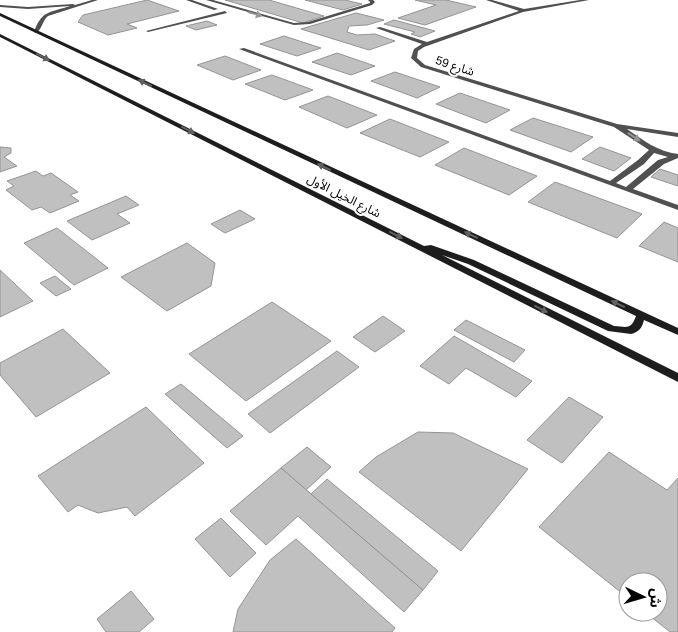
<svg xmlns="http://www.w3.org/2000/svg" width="678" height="632" font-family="Helvetica,'Noto Sans Arabic',sans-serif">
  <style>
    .building { fill: #c0c0c0; stroke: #949494 }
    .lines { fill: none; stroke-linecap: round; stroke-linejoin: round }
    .minor { fill: #505050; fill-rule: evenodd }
    .tertiary { fill: #505050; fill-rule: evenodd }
    .secondary { fill: #1d1d1d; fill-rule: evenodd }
    .oneway { fill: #969696 }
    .oneway2 { fill: #616161 }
    .labels { text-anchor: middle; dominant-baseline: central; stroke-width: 4; stroke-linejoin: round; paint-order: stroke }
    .far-street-label { font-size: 12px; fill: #000; stroke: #fff }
  </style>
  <rect width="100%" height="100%" fill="#fff"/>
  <g class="building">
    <polygon points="147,0 179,11 127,24 137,28 108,35 78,22 83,15"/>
    <polygon points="225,0 269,0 324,16 303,23"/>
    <polygon points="305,0 345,0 362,4 343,10"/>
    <polygon points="415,0 446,0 476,7 425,25 398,18 436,5"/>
    <polygon points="356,13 384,20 367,25 349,26 347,32 357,35 375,34 395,41 369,50 301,29"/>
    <polygon points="394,20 435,31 420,37 411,34 415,32 384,24"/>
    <polygon points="207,21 217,25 196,30 186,26"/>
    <polygon points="284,36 321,48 297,56 260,44"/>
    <polygon points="337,53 375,66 351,75 312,62"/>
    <polygon points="225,56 261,70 233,80 197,65"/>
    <polygon points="395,72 440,87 417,98 371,81"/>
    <polygon points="272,75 313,90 285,100 245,84"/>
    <polygon points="460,93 510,110 486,123 436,104"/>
    <polygon points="328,96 377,115 347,128 299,107"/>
    <polygon points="533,118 593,137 571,152 510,130"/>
    <polygon points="390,119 449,142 420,157 360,133"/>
    <polygon points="0,147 11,148 11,153 4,157 17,166 0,172"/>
    <polygon points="600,147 631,158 614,171 582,159"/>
    <polygon points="464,148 537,176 509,195 435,165"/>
    <polygon points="660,169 678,175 678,186 651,177"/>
    <polygon points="36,171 43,176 51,173 78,192 70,195 79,201 50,213 41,207 32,210 6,190 14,186 7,181"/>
    <polygon points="555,182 642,214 617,238 528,202"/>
    <polygon points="126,196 139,205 117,214 130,223 92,240 67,221"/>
    <polygon points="240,210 255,219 225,233 211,224"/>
    <polygon points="664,222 678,228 678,262 639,246"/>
    <polygon points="57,228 108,268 74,285 24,243"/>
    <polygon points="187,243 215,263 211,286 167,311 121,277"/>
    <polygon points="0,270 33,301 0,317"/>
    <polygon points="55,276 71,289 56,296 40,283"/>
    <polygon points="272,302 331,341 246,401 189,354"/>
    <polygon points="383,316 405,331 375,352 353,337"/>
    <polygon points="466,320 525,350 514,362 454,330"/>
    <polygon points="63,329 110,373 36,417 0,375 0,363"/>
    <polygon points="454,336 532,381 516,397 466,368 449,384 420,366"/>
    <polygon points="337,351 359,367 270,433 248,414"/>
    <polygon points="181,384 243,436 227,448 165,394"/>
    <polygon points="569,397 603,417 562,463 527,440"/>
    <polygon points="146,407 204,463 135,516 127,507 98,513 78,505 68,512 38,476"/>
    <polygon points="418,432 453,433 528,469 461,551 359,472 376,457"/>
    <polygon points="307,447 331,467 306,490 281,468"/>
    <polygon points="609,452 667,490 678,478 678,632 670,632 645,612 658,612 658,582 628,582 628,598 539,527"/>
    <polygon points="281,468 423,590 404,612 298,516 266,545 230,511"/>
    <polygon points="327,479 438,571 423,590 311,494"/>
    <polygon points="221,518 256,553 230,577 195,539"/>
    <polygon points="296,539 395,628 392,632 233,632 238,609 270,560"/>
    <polygon points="131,591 154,619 139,632 106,632 97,619"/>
  </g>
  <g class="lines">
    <g class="minor">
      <polygon points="186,0 192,0 218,9 214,10"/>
      <polygon points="206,0 213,0 294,23 308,22 370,3 370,2 368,0 373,0 375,2 372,5 310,24 294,25"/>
      <path d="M486,0h6l32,9 56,-9h9l-66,12 -99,35 -6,4 -1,7 8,7 192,59 61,9v4l-51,-8c16,11 31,23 51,25v4l-14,6 -31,25 45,16v5l-439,-161 5,-1 366,133 28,-21 11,-10 -35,-23 -193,-60 -10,-9 3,-9 8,-5 -46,-16 4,-1 47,15 92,-31zM654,153l14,4 -10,3 -32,27 -10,-4 28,-19z"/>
      <polygon points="225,11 227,13 148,32 146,31"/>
    </g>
    <path class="tertiary" d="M92,0h6l-50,16c-6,5 -6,14 -12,17l-2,-1c8,-22 15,-19 36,-26l-42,3 -28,-2v-2l28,2 45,-3 2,1z"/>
    <path class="secondary" d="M0,13l678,315v7l-34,-15c-2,8 -5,12 -13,14l-23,-3 -140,-67 -26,-9 236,118v9l-678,-345v-3l424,212 7,-1 43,15 140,66c13,1 17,4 22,-10l-636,-300z"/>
  </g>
  <defs><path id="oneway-solid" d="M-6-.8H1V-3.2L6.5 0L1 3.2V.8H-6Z" transform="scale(1.25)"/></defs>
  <g class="oneway">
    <use href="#oneway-solid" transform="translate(255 14) rotate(16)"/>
    <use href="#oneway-solid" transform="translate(634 137) rotate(33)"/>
  </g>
  <g class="oneway2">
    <use href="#oneway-solid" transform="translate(43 57) rotate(27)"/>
    <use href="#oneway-solid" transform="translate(145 83) rotate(-155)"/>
    <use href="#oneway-solid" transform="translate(188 130) rotate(27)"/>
    <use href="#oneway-solid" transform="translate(324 167) rotate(-155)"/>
    <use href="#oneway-solid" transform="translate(396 235) rotate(27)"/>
    <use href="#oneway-solid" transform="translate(471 235) rotate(-155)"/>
    <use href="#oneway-solid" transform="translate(618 304) rotate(-155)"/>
    <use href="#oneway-solid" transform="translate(541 309) rotate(27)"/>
  </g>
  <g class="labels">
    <g class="far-street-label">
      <text transform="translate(455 66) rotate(18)">شارع 59</text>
      <text transform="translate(344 196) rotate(27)">شارع الخيل الأول</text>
    </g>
  </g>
  <g transform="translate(643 597) rotate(95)"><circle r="24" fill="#ffffff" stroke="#999999"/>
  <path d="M0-4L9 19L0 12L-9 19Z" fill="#000000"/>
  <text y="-8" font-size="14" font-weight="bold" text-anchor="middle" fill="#000000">ش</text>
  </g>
</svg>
